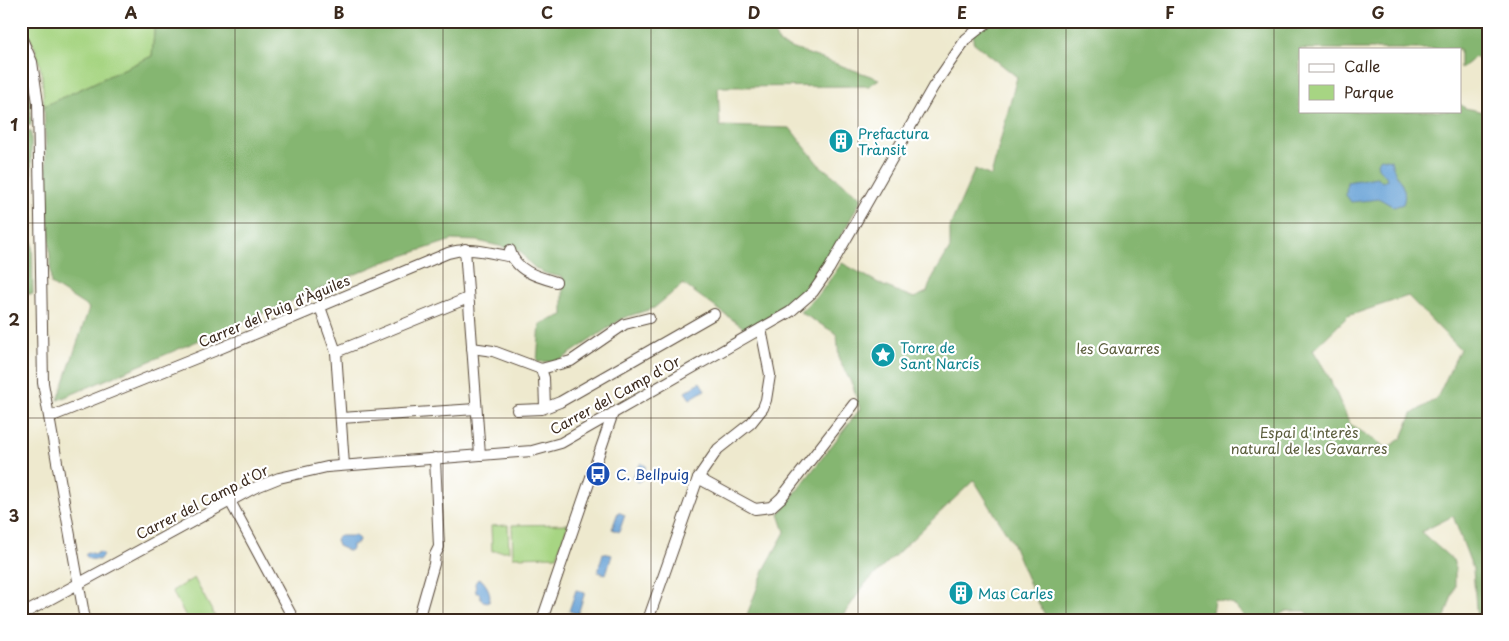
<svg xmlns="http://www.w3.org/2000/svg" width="1509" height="641" font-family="'Playpen Sans',sans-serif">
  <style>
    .green { fill: #a7d583; stroke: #718050 }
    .forest { fill: #85b671; stroke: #607048; fill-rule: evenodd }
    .water { fill: #65a0d5; stroke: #50657a }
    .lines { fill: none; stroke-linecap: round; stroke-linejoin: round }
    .street-casing { stroke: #564738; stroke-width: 12 }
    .street { stroke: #fff; stroke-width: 10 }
    .grid { fill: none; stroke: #3b2a1e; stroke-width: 1; stroke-opacity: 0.55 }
    .labels { text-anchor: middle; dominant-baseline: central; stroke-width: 4.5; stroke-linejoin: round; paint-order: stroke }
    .culture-label { font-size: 14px; fill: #0d838f; stroke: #fff; text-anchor: start }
    .street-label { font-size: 14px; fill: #3b2a1e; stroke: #fff }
    .park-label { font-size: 14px; fill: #5b5d3c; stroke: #fff }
    .transit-label { font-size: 14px; fill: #164399; stroke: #fff; text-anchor: start }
    .neatline { fill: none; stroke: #3b2a1e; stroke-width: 2 }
    .grid-label { font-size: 16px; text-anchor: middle; font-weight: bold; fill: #3b2a1e }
  </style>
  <rect width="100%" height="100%" fill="#fff"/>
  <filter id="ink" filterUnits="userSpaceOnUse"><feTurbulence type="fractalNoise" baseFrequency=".02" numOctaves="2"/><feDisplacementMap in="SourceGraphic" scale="10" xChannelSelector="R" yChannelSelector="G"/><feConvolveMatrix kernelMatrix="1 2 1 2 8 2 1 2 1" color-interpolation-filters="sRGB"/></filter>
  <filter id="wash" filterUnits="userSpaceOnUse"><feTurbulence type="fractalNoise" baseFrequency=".0096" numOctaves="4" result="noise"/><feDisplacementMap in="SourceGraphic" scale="20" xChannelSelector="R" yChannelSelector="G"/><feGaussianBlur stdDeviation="1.12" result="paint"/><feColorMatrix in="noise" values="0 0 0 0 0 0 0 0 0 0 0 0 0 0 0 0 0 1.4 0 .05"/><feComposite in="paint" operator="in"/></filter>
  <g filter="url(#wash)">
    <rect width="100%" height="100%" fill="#eee9ce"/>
    <g class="green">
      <polygon points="21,21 155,21 152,56 44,106 42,75 36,50"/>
      <polygon points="568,524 557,556 513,557 512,525"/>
      <polygon points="508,525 509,551 492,551 491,526"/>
      <polygon points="194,578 217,620 188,620 172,591"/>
    </g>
    <g class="forest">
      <path d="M155,21h581l33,5 11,18 99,35 -10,7 -151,1 2,39 70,2 28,36 44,34c-22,39 -42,83 -78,111 -11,9 -25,14 -37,21l-64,-46 -29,24 -31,10 -64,43 -22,1 3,-38 23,-9v-38c-23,-3 -29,-7 -43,-26l-42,-10 -26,-1 -68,22 -326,138 31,-92 -38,-24 -7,-178 108,-50z"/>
      <path d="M974,21h514v41l-13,-5 -15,12v-20h-160v62h160v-7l5,4 23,5v507h-11l-4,-51 -20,-53 -32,16 34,30v24l-11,34h-131l-7,-9h-20l-16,9h-19l-7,-4 -11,-12 -19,-5 -3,21h-163l-12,-21 -24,-57 -38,-62 -109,104 -25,36h-95l19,-50 21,-38 -6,-18 81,-105 -7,-23 -14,-26 -2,-26 -37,-22 21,-20 21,-29 42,23 30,12 13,-6 4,-12 19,-32v-22l25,-57 16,7 26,-99 -44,-35zM1408,296l52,53 -23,49 -25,16 -10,24 -15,10 -37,-24 -22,-49 -15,-25 35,-34z"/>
      <path d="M21,54c9,22 9,47 10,71l-10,3z"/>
      <polygon points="31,131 33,294 21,294 21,135"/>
    </g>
    <g class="water">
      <path d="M1381,158l10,2c2,15 19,28 12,44l-9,3 -14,-8 -29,3 -5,-7 1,-13 30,-5 5,5 5,-2 -1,-4 -8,-8 -1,-6z"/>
      <polygon points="700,382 705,390 690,399 685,392"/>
      <polygon points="641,463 646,466 641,480 637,482 632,477"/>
      <polygon points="618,512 625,515 619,532 612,529"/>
      <polygon points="338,536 355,536 359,539 358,543 352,545 352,549 349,551 338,546 336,540"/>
      <polygon points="88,552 95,554 100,552 103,555 99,560 89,559 85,555"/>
      <polygon points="603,553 612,555 606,574 598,572"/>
      <path d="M478,579l4,1c5,6 10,13 7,22l-7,-1 -3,-8h-3l-1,-10z"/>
      <polygon points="576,590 585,592 578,614 569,611"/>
    </g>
  </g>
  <g filter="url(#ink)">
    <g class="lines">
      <defs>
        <g id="street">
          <polyline points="21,37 32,62 38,103 43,383 85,620"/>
          <polyline points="465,249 480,455"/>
          <path d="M510,250c5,21 28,27 46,32"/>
          <polyline points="320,307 336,352 344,465"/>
          <polyline points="472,348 493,351 541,369 571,361 625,324 649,318"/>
          <polyline points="336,352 468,298"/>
          <polyline points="541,369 544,378 545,407"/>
          <polyline points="517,410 542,409 560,402 714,314"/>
          <path d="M50,417l164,-66 234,-98c22,-7 42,0 64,4"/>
          <polyline points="341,418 476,409"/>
          <polyline points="698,478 755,509 771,507 781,498 854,404"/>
          <polyline points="230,501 294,620"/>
          <polyline points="21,615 254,488 279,478 327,467 532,451 561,443 790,312 813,292 829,269 933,87 966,39 989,21"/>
          <polyline points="418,620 434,564 435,555 439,547 435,458"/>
          <polyline points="542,620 613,413"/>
          <polyline points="648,620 698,478 718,449 751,423 763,408 766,400 770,375 761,329"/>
        </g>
      </defs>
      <use href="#street" class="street-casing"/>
      <use href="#street" class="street"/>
    </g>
  </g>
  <path class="grid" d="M235,21v599M443,21v599M651,21v599M858,21v599M1066,21v599M1274,21v599M21,223h1467M21,418h1467"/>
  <defs>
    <symbol id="building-disc" viewBox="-11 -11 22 22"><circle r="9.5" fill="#0f9aa8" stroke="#fff"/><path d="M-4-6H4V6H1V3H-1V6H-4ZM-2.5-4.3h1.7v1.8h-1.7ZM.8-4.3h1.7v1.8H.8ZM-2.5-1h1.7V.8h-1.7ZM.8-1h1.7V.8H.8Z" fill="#fff"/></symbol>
    <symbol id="sight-disc" viewBox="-11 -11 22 22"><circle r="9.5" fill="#0f9aa8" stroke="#fff"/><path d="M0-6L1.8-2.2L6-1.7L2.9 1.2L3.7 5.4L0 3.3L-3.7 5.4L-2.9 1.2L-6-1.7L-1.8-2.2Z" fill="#fff"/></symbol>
    <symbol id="bus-disc" viewBox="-11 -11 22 22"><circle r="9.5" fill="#1a4fb4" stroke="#fff"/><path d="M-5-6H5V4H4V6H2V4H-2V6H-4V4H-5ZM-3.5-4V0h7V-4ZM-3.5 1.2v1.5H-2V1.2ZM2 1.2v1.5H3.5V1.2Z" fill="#fff"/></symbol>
  </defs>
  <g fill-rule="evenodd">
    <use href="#building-disc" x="827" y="127" width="28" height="28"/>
    <use href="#sight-disc" x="869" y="341" width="28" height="28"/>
    <use href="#bus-disc" x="584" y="460" width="28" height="28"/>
    <use href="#building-disc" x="947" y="579" width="28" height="28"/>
  </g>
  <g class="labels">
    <g class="culture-label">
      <text x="858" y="133">Prefactura<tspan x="858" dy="16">Trànsit</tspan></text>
      <text x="900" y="347">Torre de<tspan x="900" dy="16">Sant Narcís</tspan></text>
      <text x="978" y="593">Mas Carles</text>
    </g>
    <g class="street-label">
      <text transform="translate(274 311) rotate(-23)">Carrer del Puig d'Àguiles</text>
      <text transform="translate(615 395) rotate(-29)">Carrer del Camp d'Or</text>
      <text transform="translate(202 502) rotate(-27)">Carrer del Camp d'Or</text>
    </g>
    <g class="park-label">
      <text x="1118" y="348">les Gavarres</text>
      <text x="1309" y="432">Espai d'interès<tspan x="1309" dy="16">natural de les Gavarres</tspan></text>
    </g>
    <g class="transit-label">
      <text x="616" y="474">C. Bellpuig</text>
    </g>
  </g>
  <rect width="1509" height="641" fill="none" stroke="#fff" stroke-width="55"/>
  <rect x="1299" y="48" width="162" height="65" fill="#ffffff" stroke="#b1aaa5"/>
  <rect x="1309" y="64" width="25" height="8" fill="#ffffff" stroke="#b1aaa5"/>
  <text x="1344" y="72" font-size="15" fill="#3b2a1e">Calle</text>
  <rect x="1309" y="85" width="25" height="15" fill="#a7d583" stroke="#b1aaa5"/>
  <text x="1344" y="98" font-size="15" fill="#3b2a1e">Parque</text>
  <rect x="28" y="28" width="1454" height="586" class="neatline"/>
  <g class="grid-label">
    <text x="131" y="19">A</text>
    <text x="339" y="19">B</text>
    <text x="547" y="19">C</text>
    <text x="754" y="19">D</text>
    <text x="962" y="19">E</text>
    <text x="1170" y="19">F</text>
    <text x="1378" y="19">G</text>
    <text x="14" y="131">1</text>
    <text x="14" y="326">2</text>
    <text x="14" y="522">3</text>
  </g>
</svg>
